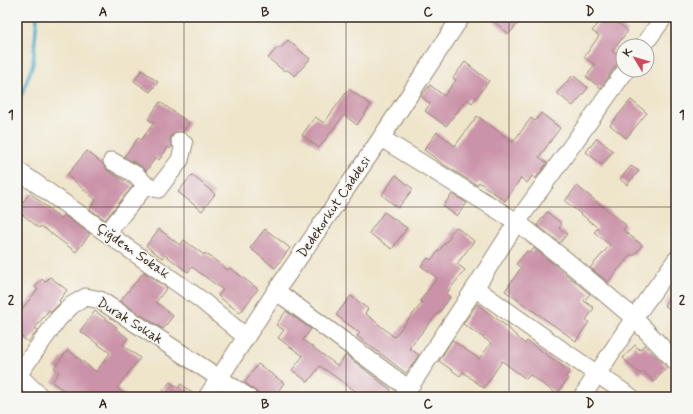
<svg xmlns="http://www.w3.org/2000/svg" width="693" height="414" font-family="Mynerve,sans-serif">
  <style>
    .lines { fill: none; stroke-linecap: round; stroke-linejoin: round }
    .stream { stroke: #4eb0cd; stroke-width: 3.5 }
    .building { fill: #cb93a9 }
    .minor-casing { stroke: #958874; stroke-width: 19 }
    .minor { stroke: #fff; stroke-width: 17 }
    .grid { fill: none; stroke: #3b2a1e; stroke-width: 1; stroke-opacity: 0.55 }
    .labels { text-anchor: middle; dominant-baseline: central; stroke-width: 3.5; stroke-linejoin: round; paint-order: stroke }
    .street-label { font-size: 14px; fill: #3b2a1e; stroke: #f6f6f2 }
    .neatline { fill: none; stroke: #3b2a1e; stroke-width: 1.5 }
    .grid-label { font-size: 13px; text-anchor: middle; font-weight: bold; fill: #3b2a1e }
  </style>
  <rect width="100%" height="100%" fill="#f6f6f2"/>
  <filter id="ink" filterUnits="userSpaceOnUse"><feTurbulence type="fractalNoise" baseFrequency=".025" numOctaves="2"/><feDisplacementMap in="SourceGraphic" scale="8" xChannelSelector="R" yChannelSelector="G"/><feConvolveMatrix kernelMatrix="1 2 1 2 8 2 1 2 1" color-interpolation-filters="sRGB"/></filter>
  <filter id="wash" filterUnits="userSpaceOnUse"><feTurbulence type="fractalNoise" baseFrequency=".012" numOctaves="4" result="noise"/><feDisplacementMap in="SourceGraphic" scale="16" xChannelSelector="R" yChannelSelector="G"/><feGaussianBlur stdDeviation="0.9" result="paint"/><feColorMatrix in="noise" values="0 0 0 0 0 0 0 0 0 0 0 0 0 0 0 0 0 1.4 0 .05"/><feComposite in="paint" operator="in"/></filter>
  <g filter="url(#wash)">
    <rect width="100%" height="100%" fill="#efe5cb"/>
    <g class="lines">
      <polyline class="stream" points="17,107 33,64 37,17"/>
    </g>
    <g id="blocks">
      <g class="building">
        <polygon points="488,17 523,17 509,34"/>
        <polygon points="604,17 611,17 628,31 612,51 621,58 601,88 586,77 595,65 584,57 599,36 592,31"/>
        <polygon points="288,40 310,59 295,76 286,69 284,71 268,58 278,47 280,49"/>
        <polygon points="465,62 489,81 472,103 467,99 446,126 425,111 430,104 421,96 430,85 444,96 456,80 453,78"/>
        <polygon points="142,70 158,82 150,92 134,81"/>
        <polygon points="573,75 588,88 573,106 557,93"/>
        <polygon points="349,89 371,105 357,125 344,115 319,148 302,135 315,117 324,123"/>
        <polygon points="631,100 647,113 626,138 610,125"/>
        <polygon points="160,102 189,123 183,132 176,132 172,135 170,140 172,146 170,149 168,147 159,160 156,157 146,171 141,166 124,157 138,138 141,140 154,123 148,119"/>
        <polygon points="541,113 560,128 539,157 547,163 536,178 532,176 527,183 521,178 505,201 479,182 477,185 443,164 424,150 437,132 455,146 477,116 513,142 531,118 535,121"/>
        <polygon points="597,138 613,151 602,165 586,152"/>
        <polygon points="87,151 103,164 107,170 133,186 105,220 90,209 96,200 67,175"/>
        <polygon points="631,166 639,171 627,185 620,179"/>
        <polygon points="192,175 215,194 202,211 178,192"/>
        <polygon points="396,175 413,189 398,208 382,195"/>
        <polygon points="577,186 626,225 623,230 642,245 634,256 631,254 608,282 590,268 610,245 594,232 598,228 565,201"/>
        <polygon points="30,193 61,219 64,215 90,234 76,252 41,226 39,228 17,210"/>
        <polygon points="452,194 467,203 457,216 443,206"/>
        <polygon points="384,212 407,228 392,249 369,233"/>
        <polygon points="547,212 562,224 559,228 567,234 560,243 537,225"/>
        <polygon points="456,227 474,241 457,264 465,270 446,294 450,297 438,314 437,314 409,348 419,355 406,373 357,336 360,333 336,315 351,296 368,309 365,313 394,337 422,303 420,301 437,278 421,266 428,258 431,260 451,236 449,235"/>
        <polygon points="159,229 180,245 184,240 204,255 205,253 228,270 230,268 258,289 240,313 218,296 223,290 192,267 188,272 165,255 162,258 146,246"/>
        <polygon points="265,229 290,248 275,268 250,248"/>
        <polygon points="534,248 590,294 584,301 594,308 586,320 589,322 576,341 505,291 521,268 516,264 527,251 530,253"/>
        <polygon points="144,272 167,288 156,302 173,316 163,329 120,301"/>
        <polygon points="50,277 67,290 59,301 61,302 51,312 49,310 35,328 38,330 28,342 17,333 17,315 38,289 35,287 42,279 45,282"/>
        <polygon points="676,288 676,314 664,305"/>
        <polygon points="477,304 506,326 525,344 527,341 570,371 565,377 568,378 557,394 530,375 526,379 502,361 484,388 463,372 460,376 439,361 452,340 479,359 491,343 463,324"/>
        <polygon points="95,311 117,327 116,329 128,338 123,345 140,358 117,388 127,397 78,397 71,392 69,394 52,382 59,372 54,368 68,350 96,372 110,353 80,331"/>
        <polygon points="286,311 311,329 303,340 338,366 346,355 391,390 386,397 364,397 320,366 308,382 292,370 303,356 278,338 284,330 276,325"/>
        <polygon points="635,345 640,350 644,345 667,367 654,382 643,371 640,374 623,358"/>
        <polygon points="258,364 284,383 274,397 262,397 245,382"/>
        <polygon points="170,382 178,388 181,384 197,397 158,397"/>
      </g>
    </g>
  </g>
  <g filter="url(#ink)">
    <use href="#blocks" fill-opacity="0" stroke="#958874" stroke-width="1"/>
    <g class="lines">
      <defs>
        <g id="minor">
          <polyline points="643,46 664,17"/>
          <polyline points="381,138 517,222 568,262 634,318 676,362"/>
          <polyline points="112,161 136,175 146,185"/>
          <polyline points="17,170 200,299 246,337"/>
          <polyline points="107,233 146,185 158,189 180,160 184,144 180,141"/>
          <polyline points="475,288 559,348 631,397"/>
          <polyline points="276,291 409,389"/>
          <polyline points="17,374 41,397"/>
          <polyline points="18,375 58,319 72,305 86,297 100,300 248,397"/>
          <polyline points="207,397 276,291 381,138 461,17"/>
          <polyline points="403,397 475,288 517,222 626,70"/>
          <polyline points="582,397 634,318 676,260"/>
        </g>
      </defs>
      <use href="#minor" class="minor-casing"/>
      <use href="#minor" class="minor"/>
    </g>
  </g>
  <path class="grid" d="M184,17v380M346,17v380M509,17v380M17,207h659"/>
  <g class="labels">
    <g class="street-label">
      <text transform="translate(334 207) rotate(-56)">Dedekorkut Caddesi</text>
      <text transform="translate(133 251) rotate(35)">Çiğdem Sokak</text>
      <text transform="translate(130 321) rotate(32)">Durak Sokak</text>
    </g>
  </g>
  <rect width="693" height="414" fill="none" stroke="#f6f6f2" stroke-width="44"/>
  <g transform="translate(635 58) rotate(308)"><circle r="19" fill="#f6f6f2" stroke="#aba49d"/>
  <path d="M0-3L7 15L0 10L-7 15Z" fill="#d1495b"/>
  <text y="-6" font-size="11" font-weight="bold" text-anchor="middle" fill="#3b2a1e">K</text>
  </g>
  <rect x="22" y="22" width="649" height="370" class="neatline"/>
  <g class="grid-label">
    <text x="103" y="16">A</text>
    <text x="265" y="16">B</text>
    <text x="428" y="16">C</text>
    <text x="590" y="16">D</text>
    <text x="11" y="119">1</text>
    <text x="682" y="119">1</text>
    <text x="11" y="304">2</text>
    <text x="682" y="304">2</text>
    <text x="103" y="408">A</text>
    <text x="265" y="408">B</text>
    <text x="428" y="408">C</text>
    <text x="590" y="408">D</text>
  </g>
</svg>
